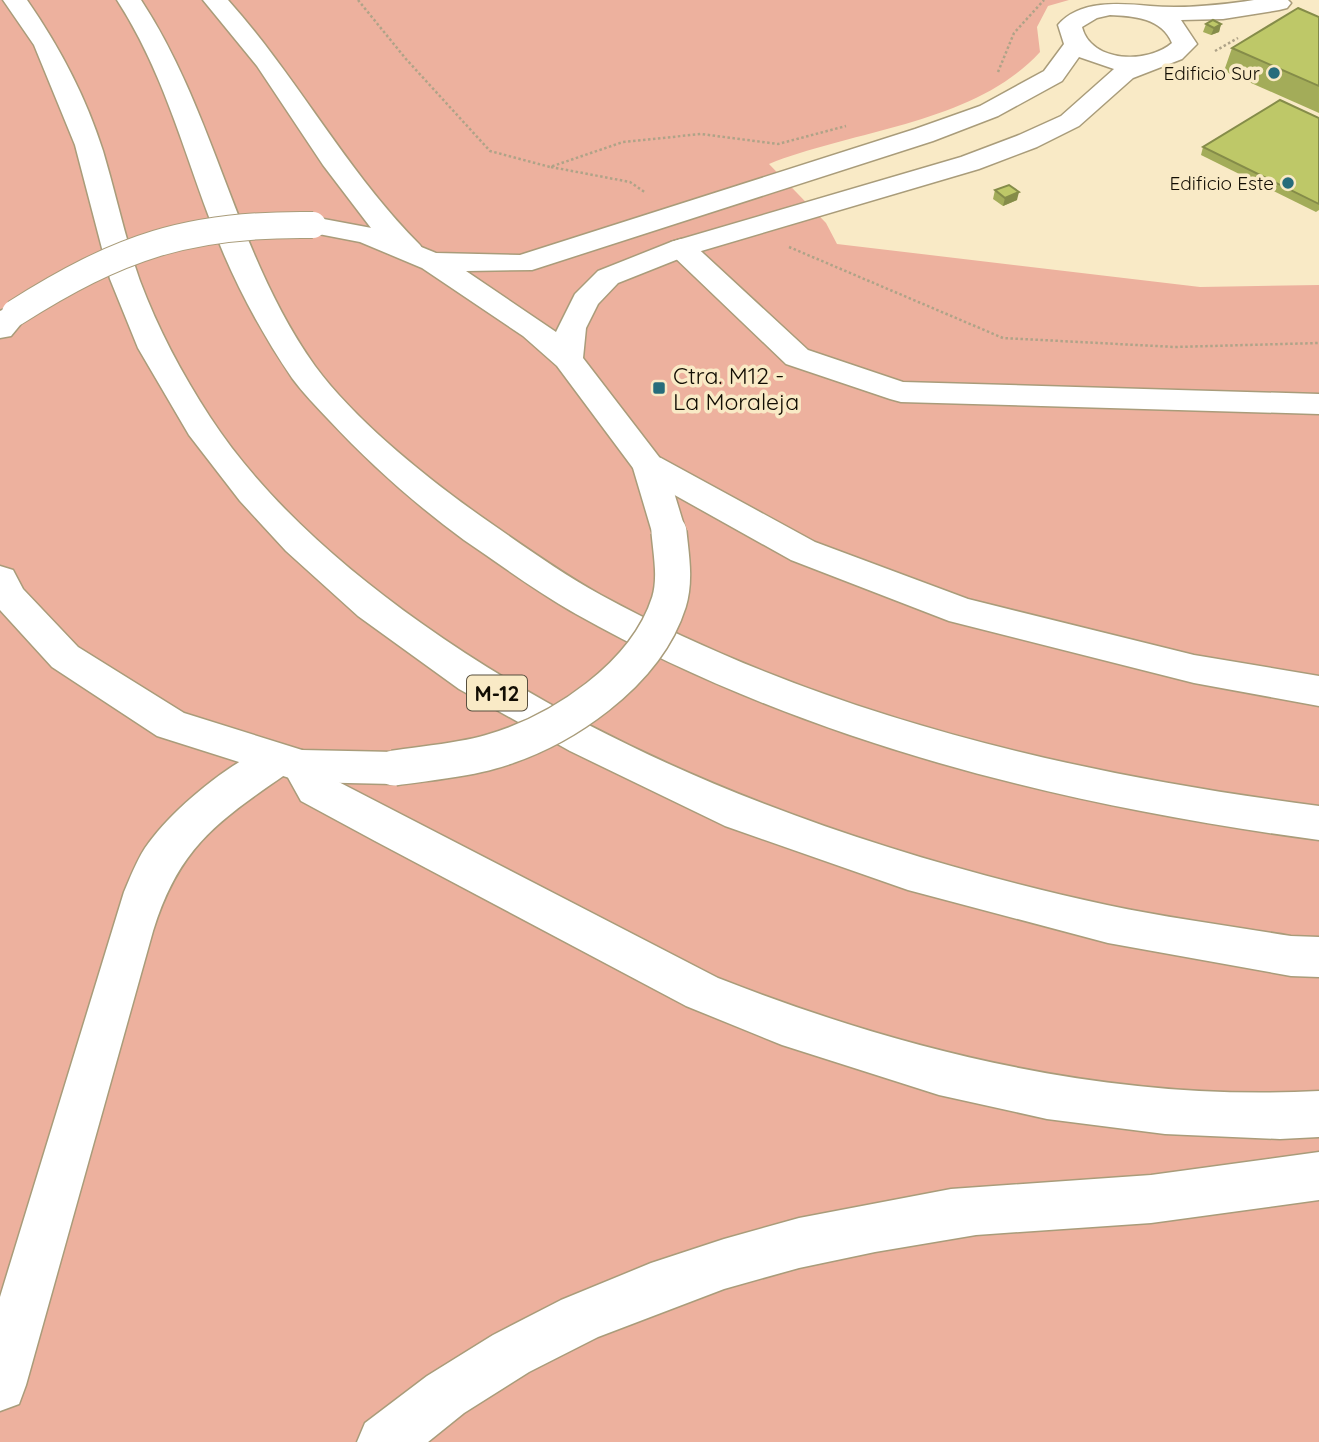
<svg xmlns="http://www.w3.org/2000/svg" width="1319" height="1442" font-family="Quicksand,sans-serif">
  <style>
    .green { fill: #edb19e }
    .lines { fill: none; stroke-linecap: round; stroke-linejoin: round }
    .street-casing { stroke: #a99c7a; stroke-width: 3 }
    .secondary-casing { stroke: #a99c7a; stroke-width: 3 }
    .highway-casing { stroke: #a99c7a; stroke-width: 3 }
    .path { stroke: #afa388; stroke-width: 2.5; stroke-dasharray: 2.5 2.5; stroke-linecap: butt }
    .street { fill: #fff; fill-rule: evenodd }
    .secondary { fill: #fff; fill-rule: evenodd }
    .highway { fill: #fff; fill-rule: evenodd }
    .secondary-bridge-far1-casing { stroke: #a99c7a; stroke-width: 28; stroke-linecap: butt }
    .secondary-bridge-casing { stroke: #a99c7a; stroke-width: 38; stroke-linecap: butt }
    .secondary-bridge-far1 { stroke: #fff; stroke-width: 26 }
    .secondary-bridge { stroke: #fff; stroke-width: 35 }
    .wall { fill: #a3ac59 }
    .shaded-wall { fill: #858c49 }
    .building { fill: #bec868; stroke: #858c49; stroke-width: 2 }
    .poi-dot { fill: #276c7b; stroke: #f9eac6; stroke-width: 2.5 }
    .labels { text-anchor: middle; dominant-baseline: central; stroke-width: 7; stroke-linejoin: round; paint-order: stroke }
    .far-poi-label { font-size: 19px; fill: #120d03; stroke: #f9eac6; text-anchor: end }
    .shield { fill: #f9eac6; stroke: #574f3e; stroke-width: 2 }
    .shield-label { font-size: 21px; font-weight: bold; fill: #120d03 }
    .poi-label { font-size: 23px; fill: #120d03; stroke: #f9eac6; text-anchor: start }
  </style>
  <rect width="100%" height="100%" fill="#f9eac6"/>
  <path class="green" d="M0,0h1069l-21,6 -11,21 3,25c-66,72 -184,77 -271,112l57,59 11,21 363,43 119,-2v1157h-1319z"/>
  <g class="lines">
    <defs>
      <polygon id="street" points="681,239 691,242 808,350 903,382 1319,394 1319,414 901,402 890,399 786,364 671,254 667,248 671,242"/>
      <g id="secondary">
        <path d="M1254,0h34l3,3 -4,5 -8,2 -56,9 -42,1 16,24 -15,15 -49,19 -54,48 -42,21 -58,22 -288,85 -73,29 -20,21 -12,24 -3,30 83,108 20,66 -5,9 -12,3 -12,-3 -5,-9 -19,-64 -76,-102 -34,-30 -101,-68 -62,-26 -57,-11 -4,-6 4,-6 10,-2 64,12 59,24 84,2 395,-126 65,-23 64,-35 20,-27 -6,-19c21,-25 61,-22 92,-19 34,3 71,-1 104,-6zM1110,15c24,1 52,3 62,28 -24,21 -81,20 -90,-16l15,-9zM1079,57l35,12 -53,47 -42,19 -58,22 -290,85 -73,29 -23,23 -19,38 -90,-61 66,-1 401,-129 65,-25 64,-35z"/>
        <polygon points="15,304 26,306 30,313 11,336 0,338 0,311"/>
        <polygon points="0,566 13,570 23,589 78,647 184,713 302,750 394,752 408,757 414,768 408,779 394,784 302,782 157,736 52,667 0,610"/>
      </g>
      <g id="highway">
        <path d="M3,0h24c32,46 59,97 76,151 13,43 22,88 37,130 18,48 42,93 70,136 53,81 132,150 211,206 203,144 444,229 686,282 61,13 123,21 184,31l28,1v40l-28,-1 -183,-33 -200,-53 -183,-64 -155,-75 -111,-62 -101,-73 -72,-65 -46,-50 -51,-66 -51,-87 -28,-69 -35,-134 -41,-100z"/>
        <path d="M117,0h24c75,114 94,254 174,366 42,57 119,118 177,158 36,25 71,50 109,71 222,121 470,179 718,211v34c-256,-34 -516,-98 -743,-226 -39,-22 -75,-49 -112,-74 -49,-36 -94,-76 -135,-120 -13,-14 -26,-27 -37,-42 -34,-50 -62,-104 -83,-161 -28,-75 -48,-149 -92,-217z"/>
        <path d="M203,0h25c70,78 118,171 192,245l4,6 -4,6 -10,3 -10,-3 -29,-29 -48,-63 -66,-99z"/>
        <polygon points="649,455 661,458 815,542 968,599 1194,655 1319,676 1319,706 1194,683 949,621 791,560 637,474 632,466 637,458"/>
        <path d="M276,744l14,5 2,4 10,-3 14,5 13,22 389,201c191,75 395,124 601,113v46l-39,2 -115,-5 -118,-15 -108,-24 -157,-50 -96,-39 -311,-165 -74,-40 -15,-27c-69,48 -107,73 -133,157l-127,454 -7,19 -19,7v-114l124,-405c6,-14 12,-30 21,-44 26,-38 87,-89 131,-104z"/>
        <polygon points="1319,1152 1319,1200 1151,1223 976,1235 875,1252 799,1268 724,1289 598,1337 529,1372 464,1413 428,1442 357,1442 365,1423 427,1376 493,1335 561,1300 651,1263 724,1239 799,1218 951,1189 1151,1175"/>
      </g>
    </defs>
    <use href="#street" class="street-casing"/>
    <use href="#secondary" class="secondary-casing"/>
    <use href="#highway" class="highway-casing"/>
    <g class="path">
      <polyline points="358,0 406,59 490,151 550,167 623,142 701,134 778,144 846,126"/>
      <polyline points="1215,51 1238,38"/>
      <polyline points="998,72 1014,33 1044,0"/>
      <polyline points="551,167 630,182 646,193"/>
      <polyline points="789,247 1003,338 1175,347 1319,343"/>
    </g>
    <use href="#street" class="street"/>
    <use href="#secondary" class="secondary"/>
    <use href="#highway" class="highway"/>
    <defs>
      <path id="secondary-bridge-far1" d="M15,313c104,-66 174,-90 298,-88"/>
      <path id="secondary-bridge" d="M394,768c32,-5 65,-7 96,-16 71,-20 156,-77 179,-150 7,-23 2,-48 0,-70"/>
    </defs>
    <use href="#secondary-bridge-far1" class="secondary-bridge-far1-casing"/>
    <use href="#secondary-bridge" class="secondary-bridge-casing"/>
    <use href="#secondary-bridge-far1" class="secondary-bridge-far1"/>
    <use href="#secondary-bridge" class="secondary-bridge"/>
  </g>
  <g class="wall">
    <polygon points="1319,17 1319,113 1224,71 1232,48"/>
    <polygon points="1206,24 1221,24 1219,32 1211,35 1203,32"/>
    <polygon points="1319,118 1319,210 1316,212 1201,155 1203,147"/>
    <polygon points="995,190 1017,200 1003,206 993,199"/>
  </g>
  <g class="shaded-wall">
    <polygon points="1221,24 1219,32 1211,35 1214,28"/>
    <polygon points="1019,192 1017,200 1003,206 1005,198"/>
  </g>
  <g class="building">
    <polygon points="1298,8 1319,17 1319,86 1232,48"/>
    <polygon points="1213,20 1221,24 1214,28 1206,24"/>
    <polygon points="1280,100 1319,118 1319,204 1203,147"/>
    <polygon points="1009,185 1019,192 1005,198 995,190"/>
  </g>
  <g class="poi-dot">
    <circle cx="1274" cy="73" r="7"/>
    <circle cx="1288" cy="183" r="7"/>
    <rect x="652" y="381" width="14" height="14" rx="3.5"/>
  </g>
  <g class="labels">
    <g class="far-poi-label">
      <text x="1260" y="73">Edificio Sur</text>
      <text x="1274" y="183">Edificio Este</text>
    </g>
    <rect class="shield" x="467" y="675.5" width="60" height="35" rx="5"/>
    <g class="shield-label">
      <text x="497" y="693">M-12</text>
    </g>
    <g class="poi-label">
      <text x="673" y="375">Ctra. M12 -<tspan x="673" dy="26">La Moraleja</tspan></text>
    </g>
  </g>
</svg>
